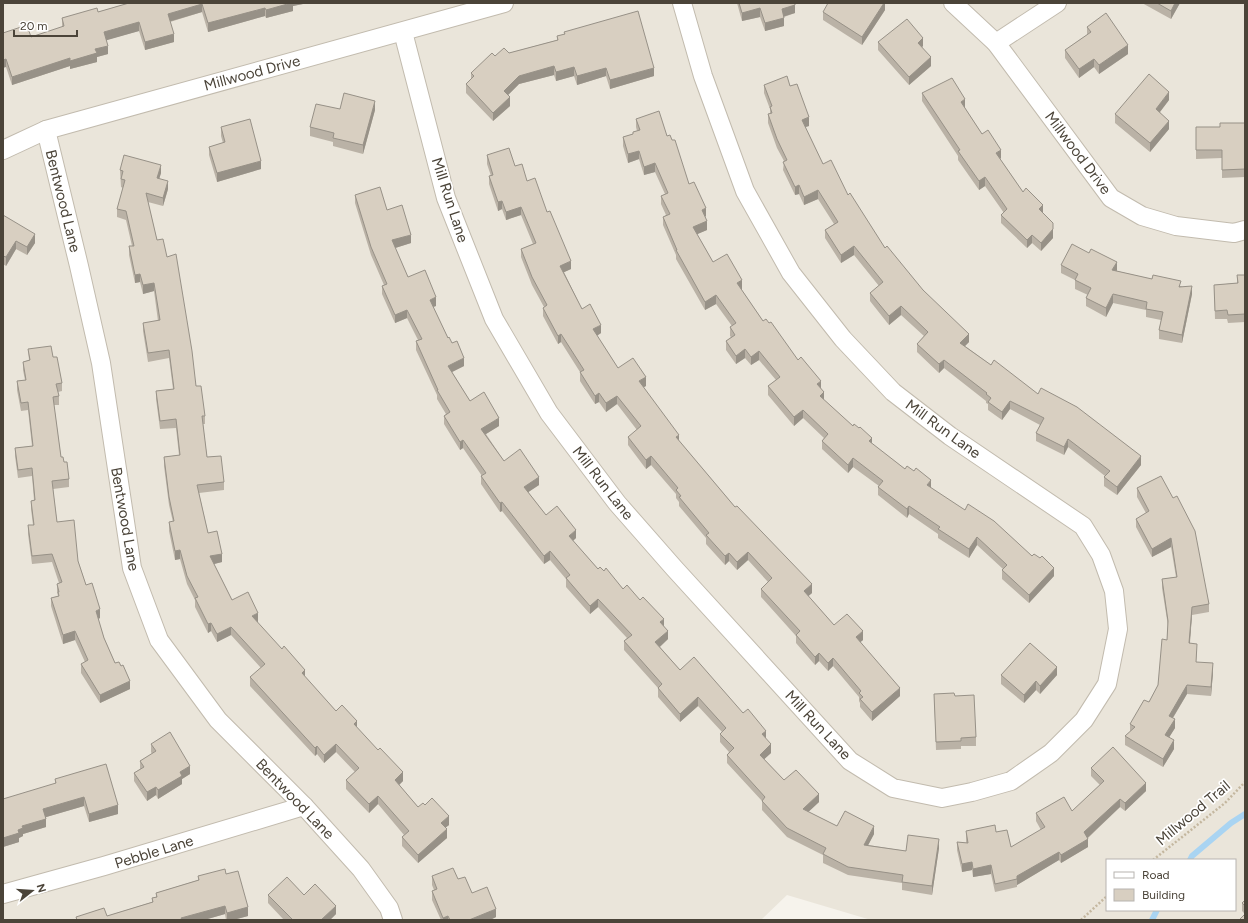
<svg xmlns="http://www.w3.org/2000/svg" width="1248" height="923" font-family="Figtree,sans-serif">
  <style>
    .residential { fill: #eae5da; fill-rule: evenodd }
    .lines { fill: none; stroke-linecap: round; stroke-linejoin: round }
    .stream { stroke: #a9d4f2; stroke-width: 6 }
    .minor-casing { stroke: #c2bbae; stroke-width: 20 }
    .path { stroke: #c4b79f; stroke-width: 2.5; stroke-dasharray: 2 2; stroke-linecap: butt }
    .minor { stroke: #fff; stroke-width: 18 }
    .wall { fill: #bab2a6 }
    .shaded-wall { fill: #979187 }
    .building { fill: #d8cfc1; stroke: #979187 }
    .labels { text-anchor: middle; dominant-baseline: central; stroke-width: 3.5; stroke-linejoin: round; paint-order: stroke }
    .street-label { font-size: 15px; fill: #4b4439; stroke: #fff }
  </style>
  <rect width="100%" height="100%" fill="#f6f3ec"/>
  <path class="residential" d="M3,3h1242v917h-374l-84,-25 -26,25h-758zM1107,860h128v50h-128z"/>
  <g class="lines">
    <g class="stream">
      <polyline points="1190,860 1192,856 1231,823 1245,814"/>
      <polyline points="1152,920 1157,910"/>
    </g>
    <defs>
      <g id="minor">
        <polyline points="953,3 996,43 1111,198 1142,216 1176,226 1234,233 1245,230"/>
        <polyline points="403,32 446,198 494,319 549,413 617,503 674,568 850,761 893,788 942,798 972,792 1011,781 1051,753 1084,720 1107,684 1118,629 1114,591 1101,555 1083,526 950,436 893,392 843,339 791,273 745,191 703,76 682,3"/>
        <polyline points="996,43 1057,3"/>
        <polyline points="46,130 79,266 101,363 132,568 159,640 218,720 304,806 361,869 389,908 393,920"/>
        <polyline points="3,150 46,130 504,3"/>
        <polyline points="3,894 104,866 304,806"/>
      </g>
    </defs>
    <use href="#minor" class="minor-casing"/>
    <g class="path">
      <polyline points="1153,860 1225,803 1245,782"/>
      <polyline points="1081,920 1107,896"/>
    </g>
    <use href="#minor" class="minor"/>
  </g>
  <g class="wall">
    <polygon points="129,3 303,3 303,4 293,6 293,11 266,18 265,16 208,32 202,12 170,22 174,42 145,50 139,31 106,40 108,54 97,57 97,62 70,69 70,66 12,85 6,67 3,33 31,37 62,27 62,18 98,12"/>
    <polygon points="737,3 795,3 795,13 784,17 784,26 765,31 760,17 742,21"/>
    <polygon points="885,3 885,10 862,45 823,20 823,12"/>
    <polygon points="1142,3 1180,3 1171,19"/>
    <polygon points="1087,27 1128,54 1099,74 1094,67 1079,78 1065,58 1065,50 1087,35"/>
    <polygon points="564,32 654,76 610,89 606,76 577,85 574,76 556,81 554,75 519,84 508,95 510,106 493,121 466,93 466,84 471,79 471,73 495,56 509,53 557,40 557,36 564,35"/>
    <polygon points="878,42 923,46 922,47 931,66 909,85 878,50"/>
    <polygon points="764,85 790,86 809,126 805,127 823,164 848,195 885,248 969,342 965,346 991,365 1038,394 1141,465 1117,495 1104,486 1104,477 1105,476 1068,447 1064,455 1036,441 1036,433 1040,425 1010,409 1002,420 988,410 988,404 986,403 986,401 944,368 939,373 917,352 917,344 924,336 901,315 889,325 870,301 870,293 879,286 854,255 841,263 825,238 825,230 834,224 818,199 804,205 799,194 795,195 783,170 784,161 777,148 768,123 768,114 770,114 770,109 764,93"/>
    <polygon points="922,93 965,107 965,108 982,134 1001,158 1000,159 1023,192 1043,213 1053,238 1041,251 1032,243 1027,248 1001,223 1001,215 1004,213 985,186 979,190 958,160 958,156 922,101"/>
    <polygon points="1169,100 1160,112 1169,129 1150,152 1115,123 1115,114"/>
    <polygon points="340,109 375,110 363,154 333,146 333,142 310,136 310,127"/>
    <polygon points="636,119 667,136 689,184 706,216 705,217 707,230 697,234 713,262 742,289 741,289 763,321 798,360 821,388 824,400 872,444 905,469 1054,576 1029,603 1002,579 1002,570 1003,569 977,545 969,558 938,538 938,534 909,514 907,518 878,495 878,487 879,486 853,467 848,473 822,449 822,441 824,438 803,418 794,426 768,395 768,386 776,380 759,360 751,365 745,358 736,364 726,350 726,341 731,337 730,336 730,327 732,326 716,304 705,310 676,259 676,255 663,225 663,217 666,215 661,204 661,196 665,194 655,172 644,175 639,159 628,163 623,146 623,137 633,134 633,132 637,131 636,127"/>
    <polygon points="1245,123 1245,177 1222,178 1222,158 1196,159 1196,127 1220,127"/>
    <polygon points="221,127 261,169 217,182 209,155 209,147 223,143 221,136"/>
    <polygon points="487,155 515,166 527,181 547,212 571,269 564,272 582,309 601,333 597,336 618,368 646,386 643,387 679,441 735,507 812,593 808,596 834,625 863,640 860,642 900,696 872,721 860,707 860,703 859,701 859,697 833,666 828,671 819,661 815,665 796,643 796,636 761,597 761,589 768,582 748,560 737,570 729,561 725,565 706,544 706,538 679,506 679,502 676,498 676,494 651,465 646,469 628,445 628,437 637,430 617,404 606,412 599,402 595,404 580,381 580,372 561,342 558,344 543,316 543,308 544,307 532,285 521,257 521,249 533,244 521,215 506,220 502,209 498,211 489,184 489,176 491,176 487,164"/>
    <polygon points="120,170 161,173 159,179 168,189 163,206 148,202 157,240 167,257 196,386 205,416 205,424 203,424 207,457 224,482 224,490 199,493 208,533 222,562 214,564 232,600 258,622 257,622 305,678 336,711 357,728 403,781 399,785 418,807 449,825 445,828 447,838 418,863 402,846 402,837 404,835 378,804 369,813 346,789 346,780 355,772 336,752 324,763 317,754 315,756 250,686 250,677 261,668 231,635 217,642 211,631 208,633 195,607 195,600 187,584 180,559 175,560 169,531 169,522 173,522 169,505 164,466 164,457 179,455 176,428 160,429 156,399 156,391 173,389 169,358 148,362 143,331 143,323 158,321 154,291 143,294 140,282 135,283 129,255 129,246 132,246 126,220 117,217 117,209 123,188 121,187"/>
    <polygon points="355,195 387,210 411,243 395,248 408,277 436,306 433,307 448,338 464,366 452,372 470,401 499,426 486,434 504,461 539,485 528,492 546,515 576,538 573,541 598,569 604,571 664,626 668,639 660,647 680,670 743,713 766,739 771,753 764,759 784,780 819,802 808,812 837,826 874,834 868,845 906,851 939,848 932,895 902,890 902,883 848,875 823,863 823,855 787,837 762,810 762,801 727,763 727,755 729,752 720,742 720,734 722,732 698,706 680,722 658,697 658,688 624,650 624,641 627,638 598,607 590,614 566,587 566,579 550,560 544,564 502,511 500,512 481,484 481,476 482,476 463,448 460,450 444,424 444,416 446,414 437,399 437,395 416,350 416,341 418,340 407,318 395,323 382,294 382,286 384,285 371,255 355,203"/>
    <polygon points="3,215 35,243 27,255 16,249 6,266 3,264"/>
    <polygon points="1061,265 1117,270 1117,271 1181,286 1192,294 1182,343 1159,339 1159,330 1161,320 1146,317 1146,310 1113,303 1106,317 1086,306 1086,298 1088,295 1075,289 1075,280 1061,273"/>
    <polygon points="1237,275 1245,275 1245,322 1228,323 1227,319 1215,319 1214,285 1237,283"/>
    <polygon points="28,349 53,357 62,383 62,391 58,392 59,396 59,405 54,405 61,457 64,462 69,479 69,487 53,489 57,522 78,561 86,585 100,618 98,619 104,638 115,663 130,689 100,703 81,673 81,664 85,662 75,640 63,644 51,606 51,598 58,596 57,592 57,584 59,583 52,562 32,564 28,534 28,525 33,525 31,509 31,501 34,500 32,476 18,478 15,456 15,448 32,446 28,410 21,411 17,390 17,381 25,380 23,370 23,362 29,360"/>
    <polygon points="1161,476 1209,604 1209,612 1192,615 1190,643 1197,652 1196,662 1213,672 1211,696 1187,694 1173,718 1175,728 1169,737 1174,749 1163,767 1125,745 1125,736 1130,732 1130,724 1149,702 1158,685 1167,640 1168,626 1162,588 1162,579 1176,577 1171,547 1152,557 1136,527 1136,519 1146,513 1137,497 1137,488"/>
    <polygon points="1001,675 1057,675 1040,694 1036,690 1024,703 1001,684"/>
    <polygon points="934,694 955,696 976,737 976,746 961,746 961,749 936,750"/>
    <polygon points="151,744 190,774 182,779 182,784 158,799 156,795 147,801 134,781 134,773 140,769 140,761 152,754 151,752"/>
    <polygon points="1091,768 1146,791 1125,811 1120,807 1088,838 1088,847 1061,863 1059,860 1017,885 1017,887 995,892 991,874 973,877 972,870 962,872 957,850 957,842 966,843 966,831 996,832 1011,847 1041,830 1036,821 1036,813 1072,811 1100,785 1091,776"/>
    <polygon points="55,779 118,814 89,822 84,806 46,817 46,827 23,834 23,836 19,838 19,842 3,847 55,784"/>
    <polygon points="226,874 248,916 233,920 226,920 225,914 204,920 76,920 76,917 107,916 152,902 152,898 156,897 156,893 198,880 198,876"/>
    <polygon points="432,876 458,879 496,917 490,920 441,920 432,900 432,891 434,890 432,885"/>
    <polygon points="268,895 304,895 336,914 330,920 284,920 268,903"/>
    <polygon points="1245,900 1245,920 1245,914 1242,911 1242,903"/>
  </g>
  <g class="shaded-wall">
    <polygon points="291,3 303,3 303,4 293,6 293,11 266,18 266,10"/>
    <polygon points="884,3 885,3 885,10 862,45 862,37"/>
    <polygon points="1175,3 1180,3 1171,19 1171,11"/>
    <polygon points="202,4 202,12 168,22 168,14"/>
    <polygon points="795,5 795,13 782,17 782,9"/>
    <polygon points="265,8 265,16 208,32 208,23"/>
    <polygon points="760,8 760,17 742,21 742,13"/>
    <polygon points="784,18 784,26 765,31 765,23"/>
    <polygon points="139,22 139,31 104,41 104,32"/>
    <polygon points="174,34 174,42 145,50 145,42"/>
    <polygon points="923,38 923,46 918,51 918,43"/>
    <polygon points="1128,45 1128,54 1099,74 1099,65"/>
    <polygon points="108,46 108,54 97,57 97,62 70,69 70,61 95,49"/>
    <polygon points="931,57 931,66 909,85 909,77"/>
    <polygon points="70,58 70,66 12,85 12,77"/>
    <polygon points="6,59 6,67 3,68 3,60"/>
    <polygon points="1094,59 1094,67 1079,78 1079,69"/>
    <polygon points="554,66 554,75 519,84 504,99 504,91 519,76"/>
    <polygon points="574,67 574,76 556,81 556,72"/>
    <polygon points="606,68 606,76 577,85 577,76"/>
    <polygon points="654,68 654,76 610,89 610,80"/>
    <polygon points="1169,92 1169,100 1156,117 1156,109"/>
    <polygon points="510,97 510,106 493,121 493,113"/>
    <polygon points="965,99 965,107 961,110 961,102"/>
    <polygon points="375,101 375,110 363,154 363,145"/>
    <polygon points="809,117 809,126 802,128 802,120"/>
    <polygon points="1169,121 1169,129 1150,152 1150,143"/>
    <polygon points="1001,150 1001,158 996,162 996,153"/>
    <polygon points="639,151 639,159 628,163 628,154"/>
    <polygon points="261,161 261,169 217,182 217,173"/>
    <polygon points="655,163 655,172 644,175 644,167"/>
    <polygon points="161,165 161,173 157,186 157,178"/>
    <polygon points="985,177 985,186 979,190 979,181"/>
    <polygon points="168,181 168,189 163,206 163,198"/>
    <polygon points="799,185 799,194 795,195 795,187"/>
    <polygon points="818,190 818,199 804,205 804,197"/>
    <polygon points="502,201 502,209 498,211 498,202"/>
    <polygon points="1043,205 1043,214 1039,209"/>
    <polygon points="521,207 521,215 506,220 506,212"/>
    <polygon points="706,208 706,216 702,218 702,210"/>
    <polygon points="707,221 707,230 693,236 693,227"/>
    <polygon points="1053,229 1053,238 1041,251 1041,243"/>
    <polygon points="35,234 35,243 27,255 27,247"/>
    <polygon points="411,235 411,243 392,249 392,240"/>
    <polygon points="1032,235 1032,243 1027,248 1027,240"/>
    <polygon points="16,241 16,249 6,266 6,257"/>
    <polygon points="854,246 854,255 841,263 841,255"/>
    <polygon points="571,261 571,269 560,274 560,266"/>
    <polygon points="1117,262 1117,270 1112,278 1112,270"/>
    <polygon points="140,274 140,282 135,283 135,275"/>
    <polygon points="742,280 742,289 737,292 737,283"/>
    <polygon points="154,283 154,291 143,294 143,285"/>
    <polygon points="1192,286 1192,294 1182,343 1182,335"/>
    <polygon points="1113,294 1113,303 1106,317 1106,308"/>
    <polygon points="716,295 716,304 705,310 705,302"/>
    <polygon points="436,297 436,306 430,308 430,300"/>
    <polygon points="901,306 901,315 889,325 889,316"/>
    <polygon points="407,310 407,318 395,323 395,315"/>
    <polygon points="601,325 601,333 593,338 593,329"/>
    <polygon points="561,334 561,342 558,344 558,336"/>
    <polygon points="969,334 969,342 960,351 960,343"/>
    <polygon points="745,349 745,358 736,364 736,356"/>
    <polygon points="759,351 759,360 751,365 751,357"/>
    <polygon points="464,358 464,366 448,374 448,366"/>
    <polygon points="944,360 944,368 939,373 939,364"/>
    <polygon points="646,377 646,386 639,390 639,381"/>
    <polygon points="821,381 821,389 817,384"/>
    <polygon points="824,392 824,400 820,396"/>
    <polygon points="599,393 599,402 595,404 595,396"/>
    <polygon points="617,396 617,404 606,412 606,403"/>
    <polygon points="1010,401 1010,409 1002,420 1002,412"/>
    <polygon points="803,410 803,418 794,426 794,417"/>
    <polygon points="499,418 499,426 481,437 481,429"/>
    <polygon points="679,435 679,443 676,437"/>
    <polygon points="872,438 872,446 869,441"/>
    <polygon points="1068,439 1068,447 1064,455 1064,447"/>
    <polygon points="463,440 463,448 460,450 460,442"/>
    <polygon points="651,456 651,465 646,469 646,460"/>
    <polygon points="1141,456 1141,465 1117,495 1117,487"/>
    <polygon points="853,458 853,467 848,473 848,465"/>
    <polygon points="539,477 539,485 524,495 524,487"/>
    <polygon points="931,480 931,488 927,485"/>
    <polygon points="502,502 502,511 500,512 500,503"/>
    <polygon points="909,506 909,514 907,518 907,509"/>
    <polygon points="576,530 576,538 569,544 569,536"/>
    <polygon points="977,537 977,545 969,558 969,549"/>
    <polygon points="1171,538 1171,547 1152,557 1152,549"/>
    <polygon points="180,550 180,559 175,560 175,551"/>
    <polygon points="550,551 550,560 544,564 544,556"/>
    <polygon points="748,552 748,560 737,570 737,562"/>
    <polygon points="729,553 729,561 725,565 725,556"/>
    <polygon points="222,554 222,562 210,565 210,556"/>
    <polygon points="1054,568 1054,576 1029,603 1029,595"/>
    <polygon points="812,584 812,593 804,600 804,591"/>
    <polygon points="598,599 598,607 590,614 590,606"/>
    <polygon points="1192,607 1192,615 1189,652 1189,643"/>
    <polygon points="100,609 100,618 96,620 96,611"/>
    <polygon points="258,613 258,622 252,625 252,616"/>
    <polygon points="664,619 664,627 660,622"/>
    <polygon points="211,623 211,631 208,633 208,624"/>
    <polygon points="231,627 231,635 217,642 217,634"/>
    <polygon points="75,631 75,640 63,644 63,635"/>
    <polygon points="668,631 668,639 655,651 655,642"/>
    <polygon points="863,631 863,640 856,646 856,637"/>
    <polygon points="819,653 819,661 815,665 815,657"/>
    <polygon points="833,658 833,666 828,671 828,663"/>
    <polygon points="1213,663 1213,672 1211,696 1211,687"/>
    <polygon points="1057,667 1057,675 1040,694 1040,686"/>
    <polygon points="305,670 305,678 302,673"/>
    <polygon points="130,681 130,689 100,703 100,695"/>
    <polygon points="1036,681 1036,690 1024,703 1024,695"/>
    <polygon points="1187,685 1187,694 1169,724 1169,716"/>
    <polygon points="900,688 900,696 872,721 872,712"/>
    <polygon points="698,697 698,706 680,722 680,714"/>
    <polygon points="1175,719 1175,728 1165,744 1165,735"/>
    <polygon points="357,721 357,729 354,724"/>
    <polygon points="766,731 766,739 762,734"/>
    <polygon points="1174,740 1174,749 1163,767 1163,759"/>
    <polygon points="336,744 336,752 324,763 324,755"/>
    <polygon points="771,744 771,753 760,763 760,755"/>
    <polygon points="317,746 317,754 315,756 315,748"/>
    <polygon points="190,766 190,774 182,779 182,784 158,799 158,790 180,772"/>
    <polygon points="403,772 403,781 395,789 395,780"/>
    <polygon points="1146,783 1146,791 1125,811 1125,803"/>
    <polygon points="156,787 156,795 147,801 147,792"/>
    <polygon points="819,794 819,802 803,817 803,809"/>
    <polygon points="378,796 378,804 369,813 369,804"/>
    <polygon points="84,797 84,806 43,818 43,809"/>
    <polygon points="1120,799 1120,807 1084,841 1084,832"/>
    <polygon points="118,805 118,814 89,822 89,814"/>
    <polygon points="449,816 449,825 441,831 441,823"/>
    <polygon points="46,819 46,827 23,834 23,836 19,838 19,842 3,847 3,838 18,830 22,826"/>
    <polygon points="874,826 874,834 864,853 864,845"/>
    <polygon points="447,829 447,838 418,863 418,855"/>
    <polygon points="939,839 939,848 932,895 932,886"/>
    <polygon points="1088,839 1088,847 1061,863 1061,855"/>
    <polygon points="1059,852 1059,860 1017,885 1017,876"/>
    <polygon points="972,862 972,870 962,872 962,864"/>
    <polygon points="991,865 991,874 973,877 973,869"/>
    <polygon points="225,906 225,914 204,920 181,920 181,918"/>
    <polygon points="336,906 336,914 330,920 321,920"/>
    <polygon points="248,907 248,916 233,920 227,920 227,913"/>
    <polygon points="496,909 496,917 490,920 469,920"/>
    <polygon points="448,916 448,920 443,920 443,918"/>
  </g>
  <g class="building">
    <polygon points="129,3 291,3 266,10 265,8 208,23 202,4 168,14 174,34 145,42 139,22 104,32 108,46 95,49 97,53 70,61 70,58 12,77 6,59 3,60 3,33 27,25 31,37 64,26 62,18 97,8 98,12"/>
    <polygon points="739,3 795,3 795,5 782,9 784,18 765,23 760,8 742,13"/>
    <polygon points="828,3 884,3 862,37 823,12"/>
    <polygon points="1157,3 1175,3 1171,11"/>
    <polygon points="638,11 654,68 610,80 606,68 577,76 574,67 556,72 554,66 519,76 504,91 510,97 493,113 466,84 474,76 471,73 492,53 495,56 504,48 509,53 558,40 557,36 565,34 564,32"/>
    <polygon points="1106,13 1128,45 1099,65 1094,59 1079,69 1065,50 1091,32 1087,27"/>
    <polygon points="907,19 923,38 918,43 931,57 909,77 878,42"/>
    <polygon points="1149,74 1169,92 1156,109 1169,121 1150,143 1115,114"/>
    <polygon points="787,76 790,86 797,84 809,117 802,120 823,164 831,160 848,195 850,193 885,248 887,246 923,290 969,334 960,343 991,365 994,360 1038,394 1041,388 1077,407 1141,456 1117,487 1104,477 1110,471 1068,439 1064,447 1036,433 1044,418 1010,401 1002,412 988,402 991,398 986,394 987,393 944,360 939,364 917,344 928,332 901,306 889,316 870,293 883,282 854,246 841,255 825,230 838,222 818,190 804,197 799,185 795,187 783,162 787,160 777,139 768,114 772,113 770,107 772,106 764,85"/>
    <polygon points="952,78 965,99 961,102 982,134 988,130 1001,150 996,153 1023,192 1026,188 1043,205 1039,209 1053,223 1053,229 1041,243 1032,235 1027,240 1001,215 1007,209 985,177 979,181 958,151 960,150 922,93"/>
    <polygon points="344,93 375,101 363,145 333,138 334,133 310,127 316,104 340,109"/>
    <polygon points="659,111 667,136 670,135 672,140 675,140 689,184 694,182 706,208 702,210 707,221 693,227 713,262 727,254 742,280 737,283 763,321 766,319 769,323 771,322 798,360 801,357 821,381 817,384 824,392 820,396 853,426 854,424 859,428 860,427 872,438 869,441 905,469 907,466 914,471 916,468 931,480 927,485 965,510 968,504 994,521 1032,556 1034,554 1040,558 1042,556 1054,568 1029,595 1002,570 1007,565 977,537 969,549 938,529 940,527 909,506 907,509 878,487 883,481 853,458 848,465 822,441 828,434 803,410 794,417 768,386 780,377 759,351 751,357 745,349 736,356 726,341 735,335 730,327 736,323 716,295 705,302 676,250 677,250 663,217 670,214 661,196 668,193 655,163 644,167 639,151 628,154 623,137 633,134 633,132 640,130 636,119"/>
    <polygon points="250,119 261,161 217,173 209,147 225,142 221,127"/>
    <polygon points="1220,123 1245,123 1245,169 1222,170 1222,150 1196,150 1196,127 1220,127"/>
    <polygon points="509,148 515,166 522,164 527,181 535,178 547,212 550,211 571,261 560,266 582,309 590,304 601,325 593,329 618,368 633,358 646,377 639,381 679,435 676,437 735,507 737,506 812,584 804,591 834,625 847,614 863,631 856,637 900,688 872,712 860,699 863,697 859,693 861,691 833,658 828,663 819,653 815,657 796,635 800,631 761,589 772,578 748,552 737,562 729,553 725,556 706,535 709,533 679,497 681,496 676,490 678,488 651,456 646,460 628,437 641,426 617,396 606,403 599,393 595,396 580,372 584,370 561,334 558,336 543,308 547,305 532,277 521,249 536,243 521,207 506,212 502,201 498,202 489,176 493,175 487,155"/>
    <polygon points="124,155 161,165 157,178 168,181 163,198 146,193 157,240 163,239 167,257 176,254 192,351 196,386 201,386 205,416 202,416 207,457 221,456 224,482 197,485 208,533 217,531 222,554 210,556 232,600 248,592 258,613 252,616 282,649 284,646 305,670 302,673 336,711 342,705 357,721 354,724 378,750 380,748 403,772 395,780 418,807 423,803 425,805 432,798 449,816 441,823 447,829 418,855 402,837 409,831 378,796 369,804 346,780 359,768 336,744 324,755 317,746 315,748 250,677 265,664 231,627 217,634 211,623 208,624 195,598 198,597 187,576 180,550 175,551 169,522 174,521 169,497 164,457 180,455 176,419 160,421 156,391 174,389 169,350 148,353 143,323 160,320 154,283 143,285 140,274 135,275 129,246 134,246 126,211 117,209 125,180 121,179 123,171 120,170"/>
    <polygon points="380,187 387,210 402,205 411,235 392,240 408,277 425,270 436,297 430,300 448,338 449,337 452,343 457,341 464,358 448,366 470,401 484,392 499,418 481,429 504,461 520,449 539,477 524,487 546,515 557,506 576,530 569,536 598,569 600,567 604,571 606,568 623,589 627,585 640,600 643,597 664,619 660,622 668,631 655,642 680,670 694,657 743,713 748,709 766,731 762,734 771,744 760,755 784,780 796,770 819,794 803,809 837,826 845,811 874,826 864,845 906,851 908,835 939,839 932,886 902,882 903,875 848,867 823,854 826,848 787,828 762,801 765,797 727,755 734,748 720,734 726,728 698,697 680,714 658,688 662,684 624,641 632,635 598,599 590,606 566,578 570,575 550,551 544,556 502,502 500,503 481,476 486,473 463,440 460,442 444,416 450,412 437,390 438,390 416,341 422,339 407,310 395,315 382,286 387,284 371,247 355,195"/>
    <polygon points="3,215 35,234 27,247 16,241 6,257 3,256"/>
    <polygon points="1072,244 1089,253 1091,249 1117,262 1112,270 1152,279 1153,275 1181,281 1179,287 1192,286 1182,335 1159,330 1163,312 1146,309 1147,302 1113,294 1106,308 1086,298 1091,288 1075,280 1078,274 1061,265"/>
    <polygon points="1237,275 1245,275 1245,314 1228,315 1227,310 1215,311 1214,285 1238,283"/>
    <polygon points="51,346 53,357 57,357 62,383 56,384 59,396 53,397 61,457 63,457 64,462 67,462 69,479 52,481 57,522 74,520 78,561 86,585 92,583 100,609 96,611 104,638 115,663 119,662 121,666 123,665 130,681 100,695 81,664 88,660 75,631 63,635 51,598 59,596 58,592 59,592 57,584 62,582 52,554 32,556 28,525 34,525 31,501 35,500 32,468 18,470 15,448 33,446 28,402 21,403 17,381 26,380 23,362 30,360 28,349"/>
    <polygon points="1161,476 1173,498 1177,496 1195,531 1209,604 1192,607 1189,643 1197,644 1196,662 1213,663 1211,687 1187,685 1169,716 1175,719 1165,735 1174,740 1163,759 1125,736 1135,727 1130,724 1144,700 1149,702 1158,685 1162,639 1167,640 1168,621 1162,579 1177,577 1171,538 1152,549 1136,519 1149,511 1137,488"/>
    <polygon points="1030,643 1057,667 1040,686 1036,681 1024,695 1001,675"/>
    <polygon points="954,693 955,696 974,695 976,737 961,738 961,741 936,742 934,694"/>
    <polygon points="170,732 190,766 180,772 182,776 158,790 156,787 147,792 134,773 144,767 140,761 156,751 151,744"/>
    <polygon points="1113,747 1146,783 1125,803 1120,799 1084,832 1088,839 1061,855 1059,852 1017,876 1017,879 995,884 991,865 973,869 972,862 962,864 957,842 968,843 966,831 995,825 996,832 1007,830 1011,847 1045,827 1036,813 1064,797 1072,811 1104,781 1091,768"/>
    <polygon points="106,764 118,805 89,814 84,797 43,809 46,819 22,826 23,828 18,830 19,833 3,838 3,799 56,783 55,779"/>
    <polygon points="453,868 458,879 465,877 472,893 487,887 496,909 469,920 450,920 448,916 443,918 432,891 437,889 432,876"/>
    <polygon points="225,869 226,874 238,871 248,907 227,913 225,906 181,918 182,920 77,920 76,917 104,908 107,916 153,902 152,898 157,897 156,893 199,880 198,876"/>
    <polygon points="287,877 304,895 315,884 336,906 321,920 293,920 268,895"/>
    <polygon points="1245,900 1245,906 1242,903"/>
    <polygon points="1245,914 1245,920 1239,920"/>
  </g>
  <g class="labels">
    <g class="street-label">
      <text transform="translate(252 73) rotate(-15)">Millwood Drive</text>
      <text transform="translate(1078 153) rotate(53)">Millwood Drive</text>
      <text transform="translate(450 200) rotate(72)">Mill Run Lane</text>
      <text transform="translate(63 201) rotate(76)">Bentwood Lane</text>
      <text transform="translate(943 429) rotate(36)">Mill Run Lane</text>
      <text transform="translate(603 483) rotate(52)">Mill Run Lane</text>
      <text transform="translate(125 519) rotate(80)">Bentwood Lane</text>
      <text transform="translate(818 725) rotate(47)">Mill Run Lane</text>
      <text transform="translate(295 799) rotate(46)">Bentwood Lane</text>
      <text transform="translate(1193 813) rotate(-40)">Millwood Trail</text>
      <text transform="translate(154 852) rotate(-17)">Pebble Lane</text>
    </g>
  </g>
  <rect width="1248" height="923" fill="none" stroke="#4b4439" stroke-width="8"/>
  <rect x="1106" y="859" width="130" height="52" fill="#ffffff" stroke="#b7b4b0"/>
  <rect x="1114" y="872" width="20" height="6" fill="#ffffff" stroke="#b7b4b0"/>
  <text x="1142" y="879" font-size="12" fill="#4b4439">Road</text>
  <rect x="1114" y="889" width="20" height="12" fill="#d8cfc1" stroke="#b7b4b0"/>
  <text x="1142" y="899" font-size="12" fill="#4b4439">Building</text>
  <g transform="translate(32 891) rotate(73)" stroke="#ffffff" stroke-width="3" paint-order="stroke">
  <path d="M0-3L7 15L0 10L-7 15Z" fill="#4b4439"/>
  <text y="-6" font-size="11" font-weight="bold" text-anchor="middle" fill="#4b4439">N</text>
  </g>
  <path d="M14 30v6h63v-6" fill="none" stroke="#4b4439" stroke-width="2"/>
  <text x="20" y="30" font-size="12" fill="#4b4439" stroke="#ffffff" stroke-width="3" paint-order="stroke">20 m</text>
</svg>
